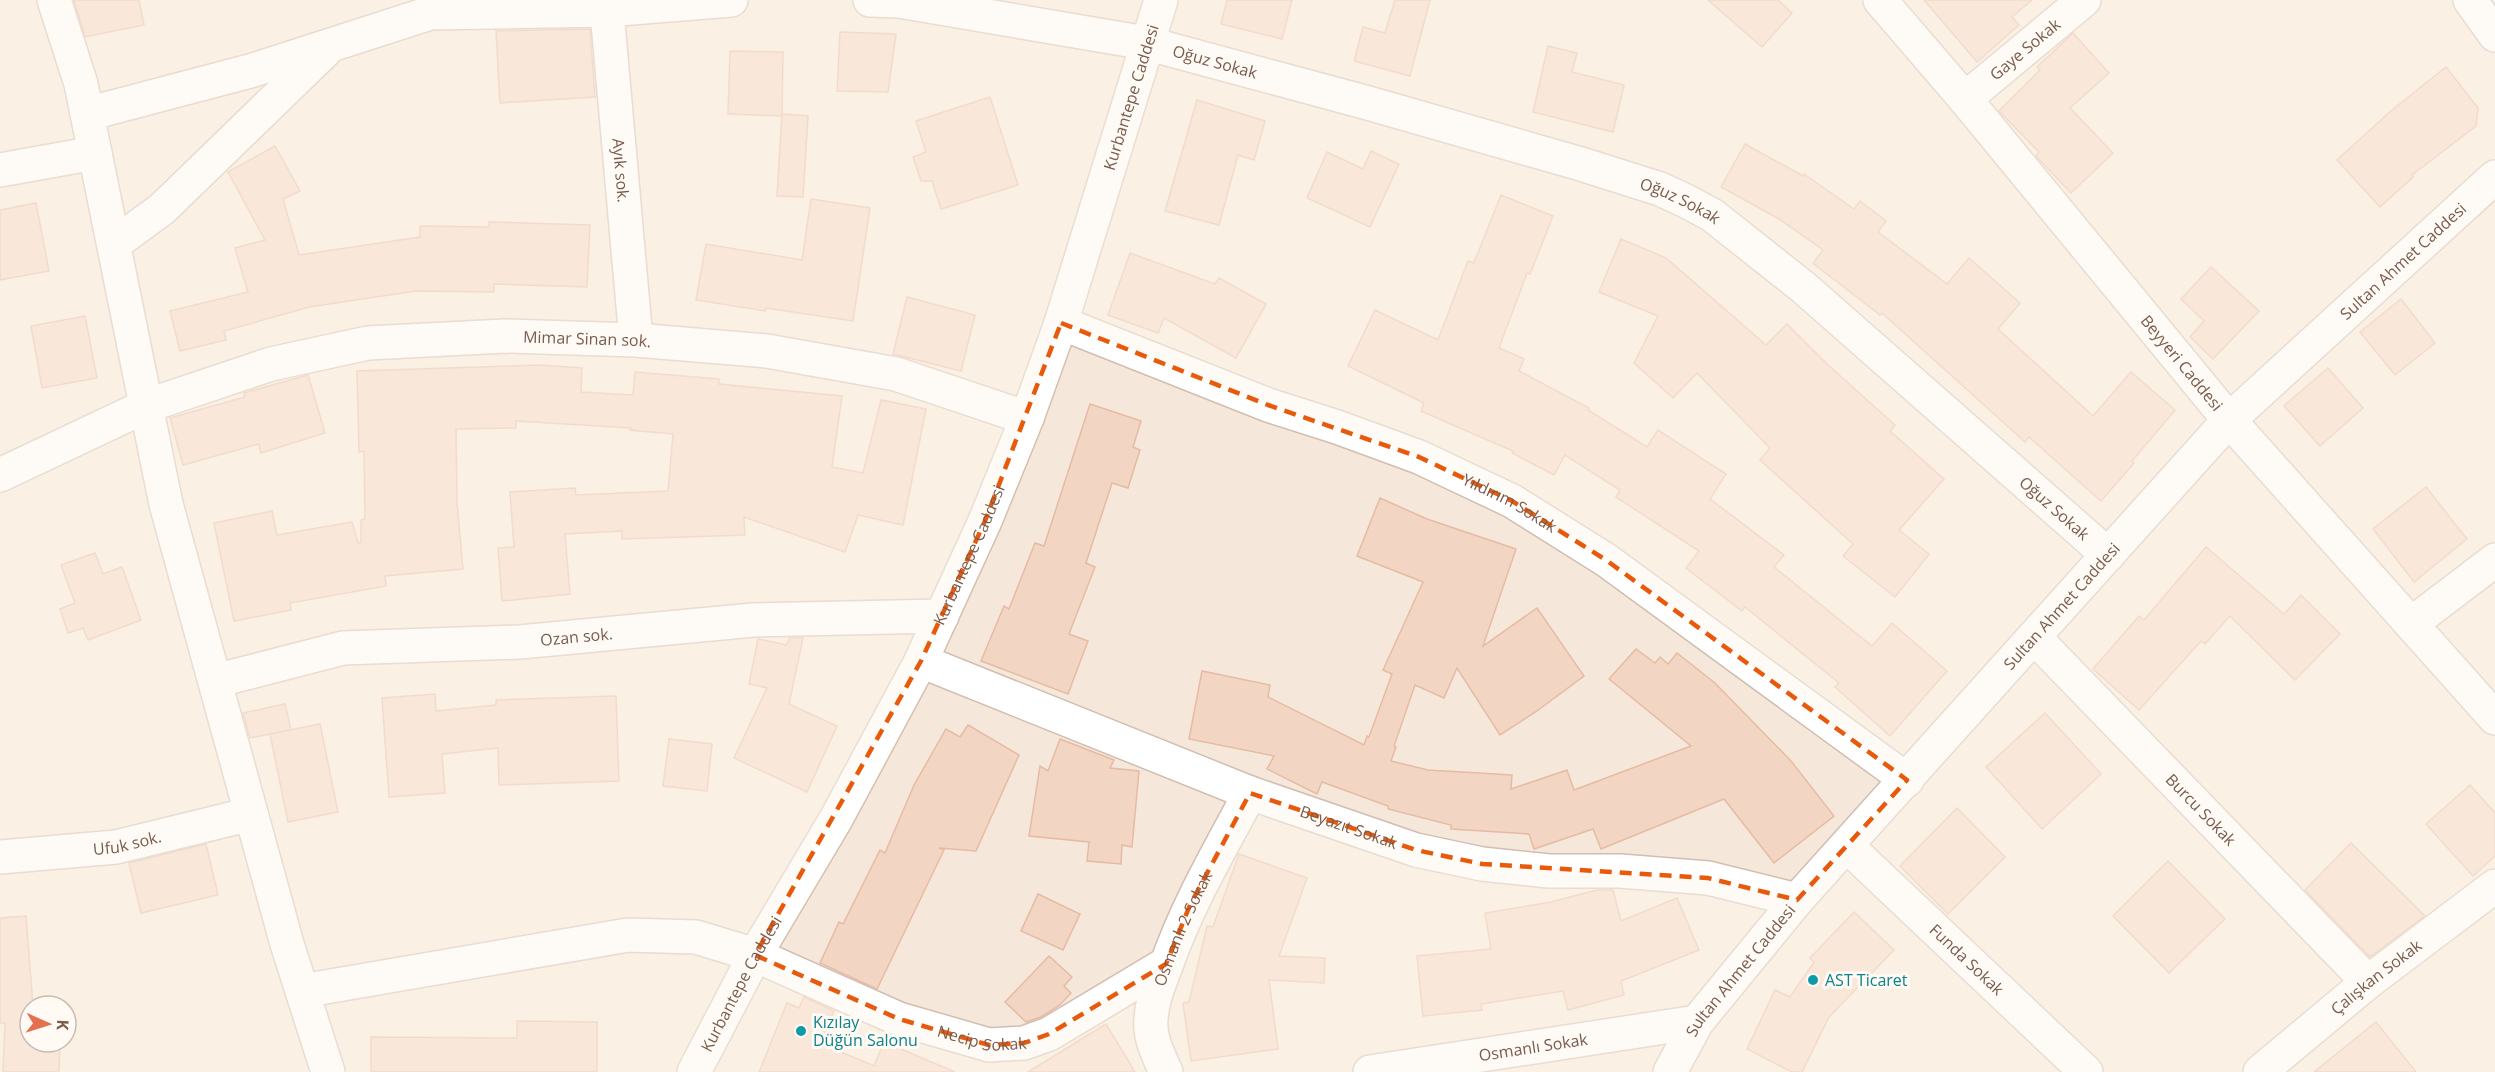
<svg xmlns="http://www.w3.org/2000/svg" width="2495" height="1072" font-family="'Open Sans',sans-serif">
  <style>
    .residential { fill: #f5e8da; fill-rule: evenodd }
    .building { fill: #f3d5c3; stroke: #e6bba3; stroke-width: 1.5 }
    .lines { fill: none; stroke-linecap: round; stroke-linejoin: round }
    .minor-casing { stroke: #d1beb0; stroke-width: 36 }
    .tertiary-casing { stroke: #d1beb0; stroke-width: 36 }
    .secondary-casing { stroke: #d6c0b0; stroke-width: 36 }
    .minor { stroke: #fff; stroke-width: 33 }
    .tertiary { stroke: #fff; stroke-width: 33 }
    .secondary { stroke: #fff; stroke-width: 33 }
    .marked { fill: none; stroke: #e8590c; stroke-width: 4.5; stroke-dasharray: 12 8; stroke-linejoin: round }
    .culture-dot { fill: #0f9aa8; stroke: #fffaf3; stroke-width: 2 }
    .labels { text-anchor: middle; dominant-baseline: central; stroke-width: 6; stroke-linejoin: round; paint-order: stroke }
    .street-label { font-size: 16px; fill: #7a5c4d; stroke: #fffaf3 }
    .culture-label { font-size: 16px; fill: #0d838f; stroke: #fffaf3; text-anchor: start }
  </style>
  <rect width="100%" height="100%" fill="#fdf6ec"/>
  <path class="residential" d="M0,0h2495v1072h-2495zM30,1006h36v36h-36z"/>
  <g class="building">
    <polygon points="74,0 139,0 144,25 85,37"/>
    <polygon points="1227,0 1292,0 1282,39 1221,24"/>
    <polygon points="1395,0 1430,0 1410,76 1354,61 1363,27 1385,33"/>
    <polygon points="1708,0 1778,0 1792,13 1762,47"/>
    <polygon points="1924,0 2032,0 2012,17 2019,25 1977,62"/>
    <polygon points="590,29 595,97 500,103 496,31"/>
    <polygon points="840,32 896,34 888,92 837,91"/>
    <polygon points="2073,33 2109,73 2070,108 2113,153 2071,193 2036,156 2039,152 1999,111 2040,70 2037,67"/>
    <polygon points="1548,46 1577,53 1572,72 1624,85 1613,132 1533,112"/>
    <polygon points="730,51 783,52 782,116 728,114"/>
    <polygon points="2446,67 2478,108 2476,126 2412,175 2413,177 2380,207 2337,160 2392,110"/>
    <polygon points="990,97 1018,185 941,209 932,181 921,181 913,157 926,152 916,121"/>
    <polygon points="1197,100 1265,121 1254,160 1238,155 1219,225 1165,211"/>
    <polygon points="782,114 808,116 803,197 777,196"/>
    <polygon points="1745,144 1803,176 1804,174 1854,209 1860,201 1886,221 1878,232 1947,284 1969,258 2020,303 1998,329 2093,416 2131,372 2175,410 2132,461 2134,463 2101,501 2029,437 2025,442 1882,313 1880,315 1813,263 1823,250 1779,219 1721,187"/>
    <polygon points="275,146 300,191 283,199 299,255 420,237 420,226 489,227 489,222 590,225 587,287 494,284 494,292 416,291 309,307 224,331 226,340 180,351 170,311 248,292 235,248 265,240 228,172"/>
    <polygon points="1371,151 1399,164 1370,227 1307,198 1327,152 1363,169"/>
    <polygon points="1501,195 1553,216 1530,274 1527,273 1499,348 1524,359 1519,371 1589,408 1588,410 1647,447 1658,430 1726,474 1710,499 1784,555 1774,567 1872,646 1892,623 1947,671 1890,736 1835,687 1839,683 1745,607 1742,611 1686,568 1699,551 1616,497 1620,490 1565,455 1554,475 1512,453 1513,451 1421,411 1424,403 1348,366 1375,310 1438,340 1468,261 1474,263"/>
    <polygon points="811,199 870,208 853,321 766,308 765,311 696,300 706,244 802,260"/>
    <polygon points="36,203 49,271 0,280 0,210"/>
    <polygon points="1621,239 1666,258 1766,345 1787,324 1827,364 1895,425 1890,431 1944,479 1899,530 1929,554 1895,597 1843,556 1853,544 1760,460 1770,448 1697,373 1673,398 1634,363 1658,316 1599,292"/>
    <polygon points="1130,253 1215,284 1219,278 1266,304 1236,358 1164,318 1158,333 1108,315"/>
    <polygon points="2211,267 2259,311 2213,359 2190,337 2204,321 2181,299"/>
    <polygon points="907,297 975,315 961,371 893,354"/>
    <polygon points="2401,299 2435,343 2395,375 2360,332"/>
    <polygon points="85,316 97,378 42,388 31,326"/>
    <polygon points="540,365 582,368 581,392 633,395 635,372 719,379 719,384 842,396 832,467 863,473 881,400 926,409 903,525 858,515 845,552 744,517 745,535 622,539 622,531 565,534 570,594 502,601 498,548 514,547 510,492 575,488 576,495 668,491 673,434 630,430 631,428 516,421 516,428 456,429 457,503 463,569 385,576 386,586 290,603 291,610 234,621 214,523 272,511 277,535 352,522 358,543 361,542 361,520 365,519 364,451 359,452 357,371"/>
    <polygon points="2328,368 2363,408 2320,446 2284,406"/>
    <polygon points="308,375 325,433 261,453 259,444 183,465 170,418 245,397 244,393"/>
    <polygon points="1090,404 1141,421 1133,447 1140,450 1128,488 1112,483 1086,563 1095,567 1069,634 1088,641 1068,694 981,661 1004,606 1009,609 1035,543 1044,546"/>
    <polygon points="2426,487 2467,539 2414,582 2373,529"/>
    <polygon points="1380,498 1427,519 1516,549 1483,646 1537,608 1584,676 1537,711 1500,735 1457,668 1444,698 1415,685 1394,746 1396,747 1391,761 1428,770 1512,775 1511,789 1567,770 1574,790 1691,746 1609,679 1636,649 1655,663 1660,657 1668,664 1677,653 1715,683 1791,761 1834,816 1774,863 1724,799 1601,849 1593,829 1534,849 1529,834 1451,829 1451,825 1388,809 1388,806 1322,782 1317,794 1267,769 1274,756 1189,739 1202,671 1270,685 1268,697 1364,745 1367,736 1369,737 1392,674 1383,670 1423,582 1357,556"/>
    <polygon points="2206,547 2284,614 2301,595 2340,634 2295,680 2230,616 2205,644 2201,641 2139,710 2093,669 2139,616 2144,620"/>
    <polygon points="95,553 103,574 122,567 141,620 88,640 83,628 68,633 60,609 75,603 61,565"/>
    <polygon points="790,638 803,638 789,704 837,726 807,792 734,758 767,688 749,684 758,639 786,645"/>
    <polygon points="435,694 436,711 496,705 496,700 616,696 619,781 499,785 498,748 442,754 445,793 389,797 382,698"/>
    <polygon points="285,704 291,730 250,738 243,713"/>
    <polygon points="2045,713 2101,774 2042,829 1986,767"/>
    <polygon points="320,724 338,812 288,822 270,734"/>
    <polygon points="968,725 1019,755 976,851 939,848 944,850 877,989 820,963 839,922 843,924 880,850 885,853 914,785 946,729 960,737"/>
    <polygon points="669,739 712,744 707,791 663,786"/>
    <polygon points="1060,739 1114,760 1110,768 1139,771 1132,847 1122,845 1121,864 1087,861 1089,842 1029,836 1040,766 1048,771"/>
    <polygon points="2470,785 2495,813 2495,856 2473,876 2426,824"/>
    <polygon points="1957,808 2005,857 1948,914 1900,866"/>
    <polygon points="2351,843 2425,916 2370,957 2305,890"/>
    <polygon points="206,844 218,895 141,913 129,863"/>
    <polygon points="1239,854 1307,878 1279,956 1325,958 1324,983 1269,980 1278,1049 1191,1061 1183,1003 1189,1002 1207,926 1213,927"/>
    <polygon points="2168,861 2225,919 2169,973 2113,916"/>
    <polygon points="1597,890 1613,890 1621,921 1677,898 1699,950 1621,981 1624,995 1568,1010 1563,991 1481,1004 1482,1010 1423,1016 1417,956 1491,949 1485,913 1551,902"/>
    <polygon points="1038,894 1080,914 1063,950 1021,931"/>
    <polygon points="1854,912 1894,950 1829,1017 1802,1072 1792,1072 1747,1049 1775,990 1790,997 1814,962 1810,958"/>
    <polygon points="26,916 33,1006 30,1006 30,1042 60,1042 59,1072 3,1072 5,1023 0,1023 0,918"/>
    <polygon points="1049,956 1072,977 1064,986 1071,993 1060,1005 1041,1017 1026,1022 1005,1002"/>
    <polygon points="804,997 834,1011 820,1043 874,1066 884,1042 955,1072 759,1072 787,1003 799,1008"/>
    <polygon points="517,1021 597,1022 597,1072 371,1072 371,1037 517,1038"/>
    <polygon points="2376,1022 2416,1072 2314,1072"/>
    <polygon points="1106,1024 1135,1072 1028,1072 1072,1045"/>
  </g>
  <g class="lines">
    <defs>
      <g id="minor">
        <polyline points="54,0 81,84 166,504 287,944 328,1072"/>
        <path id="s1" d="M606,0l30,340"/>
        <path id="s2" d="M870,0l29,1 247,42 222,60 213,61 79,25 26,12 26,14 91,72 305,268"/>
        <polyline points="2470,0 2495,35"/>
        <path id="s3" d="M1965,99l119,-99"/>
        <polyline points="87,114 250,71 430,13 607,10 731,0"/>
        <polyline points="0,170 95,153"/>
        <polyline points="114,244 162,209 325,51"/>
        <path id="s4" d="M1061,323l207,82 69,22 82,30 93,44 94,59 301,220"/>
        <path id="s5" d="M0,475l146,-69 125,-42 97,-21 137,-7 131,4 131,11 129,23 131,44"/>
        <polyline points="2411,624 2495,560"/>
        <path id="s6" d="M2034,637l334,345"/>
        <path id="s7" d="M921,661l329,132 166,57 66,14 67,7h71l88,7 89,22"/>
        <path id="s8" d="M215,681l128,-33 177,-6 233,-22 189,-4"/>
        <path id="s9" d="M1847,846l239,226"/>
        <path id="s10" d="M0,857l116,-10 135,-33"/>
        <path id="s11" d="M302,991l326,-56 68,2 59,18 144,64 90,26 35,-2 25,-9 117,-70"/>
        <path id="s12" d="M1166,1072c-7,-16 -17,-34 -15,-53 1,-18 8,-35 15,-53 21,-61 54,-116 84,-173"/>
        <path id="s13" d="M1370,1072l327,-50"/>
        <path id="s14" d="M2260,1072l108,-90 127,-96"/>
      </g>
      <g id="tertiary">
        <path id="s15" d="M1880,0l85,99 264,321 266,298"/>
        <path id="s16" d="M1670,1072l27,-50 100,-122 432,-480 266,-243"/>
      </g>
      <g id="secondary">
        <path id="s17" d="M694,1072l61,-117 81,-136 85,-158 64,-140 42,-103 34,-95 100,-323"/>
      </g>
    </defs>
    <use href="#minor" class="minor-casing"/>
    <use href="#tertiary" class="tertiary-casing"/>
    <use href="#secondary" class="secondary-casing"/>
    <use href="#minor" class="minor"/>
    <use href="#tertiary" class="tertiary"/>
    <use href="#secondary" class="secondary"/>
  </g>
  <path d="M0 0H2495V1072H0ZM1061,323l207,82 151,52 93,44 94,59 301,220 -110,120 -89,-22 -226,-14 -66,-14 -166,-57 -60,112 -24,59 -117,70 -25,9 -35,2 -90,-26 -144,-64 166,-294 64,-140z" fill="#fdf6ec" fill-opacity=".55" fill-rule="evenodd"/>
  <path class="marked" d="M1061,323l207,82 151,52 93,44 94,59 301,220 -110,120 -89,-22 -226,-14 -66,-14 -166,-57 -60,112 -24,59 -117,70 -25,9 -35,2 -90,-26 -144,-64 166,-294 64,-140z"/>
  <g class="culture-dot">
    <circle cx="1813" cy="980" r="6"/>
    <circle cx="801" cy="1031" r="6"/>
  </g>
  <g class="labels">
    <g class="street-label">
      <text stroke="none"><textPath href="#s3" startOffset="78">Gaye Sokak</textPath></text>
      <text stroke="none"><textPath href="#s2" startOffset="351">Oğuz Sokak</textPath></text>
      <text stroke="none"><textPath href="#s17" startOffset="1072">Kurbantepe Caddesi</textPath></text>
      <text stroke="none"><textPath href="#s1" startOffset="171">Ayık sok.</textPath></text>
      <text stroke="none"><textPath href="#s2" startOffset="837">Oğuz Sokak</textPath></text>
      <text stroke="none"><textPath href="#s16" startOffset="1096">Sultan Ahmet Caddesi</textPath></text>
      <text stroke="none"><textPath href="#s5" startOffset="612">Mimar Sinan sok.</textPath></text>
      <text stroke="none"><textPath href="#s15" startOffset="472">Beyyeri Caddesi</textPath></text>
      <text stroke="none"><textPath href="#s4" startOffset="484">Yıldırım Sokak</textPath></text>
      <text stroke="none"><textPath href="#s2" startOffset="1323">Oğuz Sokak</textPath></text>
      <text stroke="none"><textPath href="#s17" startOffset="586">Kurbantepe Caddesi</textPath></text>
      <text stroke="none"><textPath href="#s16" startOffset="610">Sultan Ahmet Caddesi</textPath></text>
      <text stroke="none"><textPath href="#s8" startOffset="366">Ozan sok.</textPath></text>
      <text stroke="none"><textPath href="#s6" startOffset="240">Burcu Sokak</textPath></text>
      <text stroke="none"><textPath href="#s7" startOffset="459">Beyazıt Sokak</textPath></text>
      <text stroke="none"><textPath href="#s10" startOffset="128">Ufuk sok.</textPath></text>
      <text stroke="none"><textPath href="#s12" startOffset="152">Osmanlı 2 Sokak</textPath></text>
      <text stroke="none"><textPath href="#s9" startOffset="165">Funda Sokak</textPath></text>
      <text stroke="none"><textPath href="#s16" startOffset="124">Sultan Ahmet Caddesi</textPath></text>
      <text stroke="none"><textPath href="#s14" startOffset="150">Çalışkan Sokak</textPath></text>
      <text stroke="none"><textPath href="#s17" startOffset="100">Kurbantepe Caddesi</textPath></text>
      <text stroke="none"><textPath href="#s11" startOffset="704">Necip Sokak</textPath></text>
      <text stroke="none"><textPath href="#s13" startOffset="165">Osmanlı Sokak</textPath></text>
    </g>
    <g class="culture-label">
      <text x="1825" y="980">AST Ticaret</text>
      <text x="813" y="1022">Kızılay<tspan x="813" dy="18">Düğün Salonu</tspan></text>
    </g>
  </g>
  <g transform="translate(48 1024) rotate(93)"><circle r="28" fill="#fffaf3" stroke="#cabbb1" stroke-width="1.5"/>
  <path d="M0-4.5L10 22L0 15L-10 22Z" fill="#e76f51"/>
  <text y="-9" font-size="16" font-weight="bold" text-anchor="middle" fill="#7a5c4d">K</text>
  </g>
</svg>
